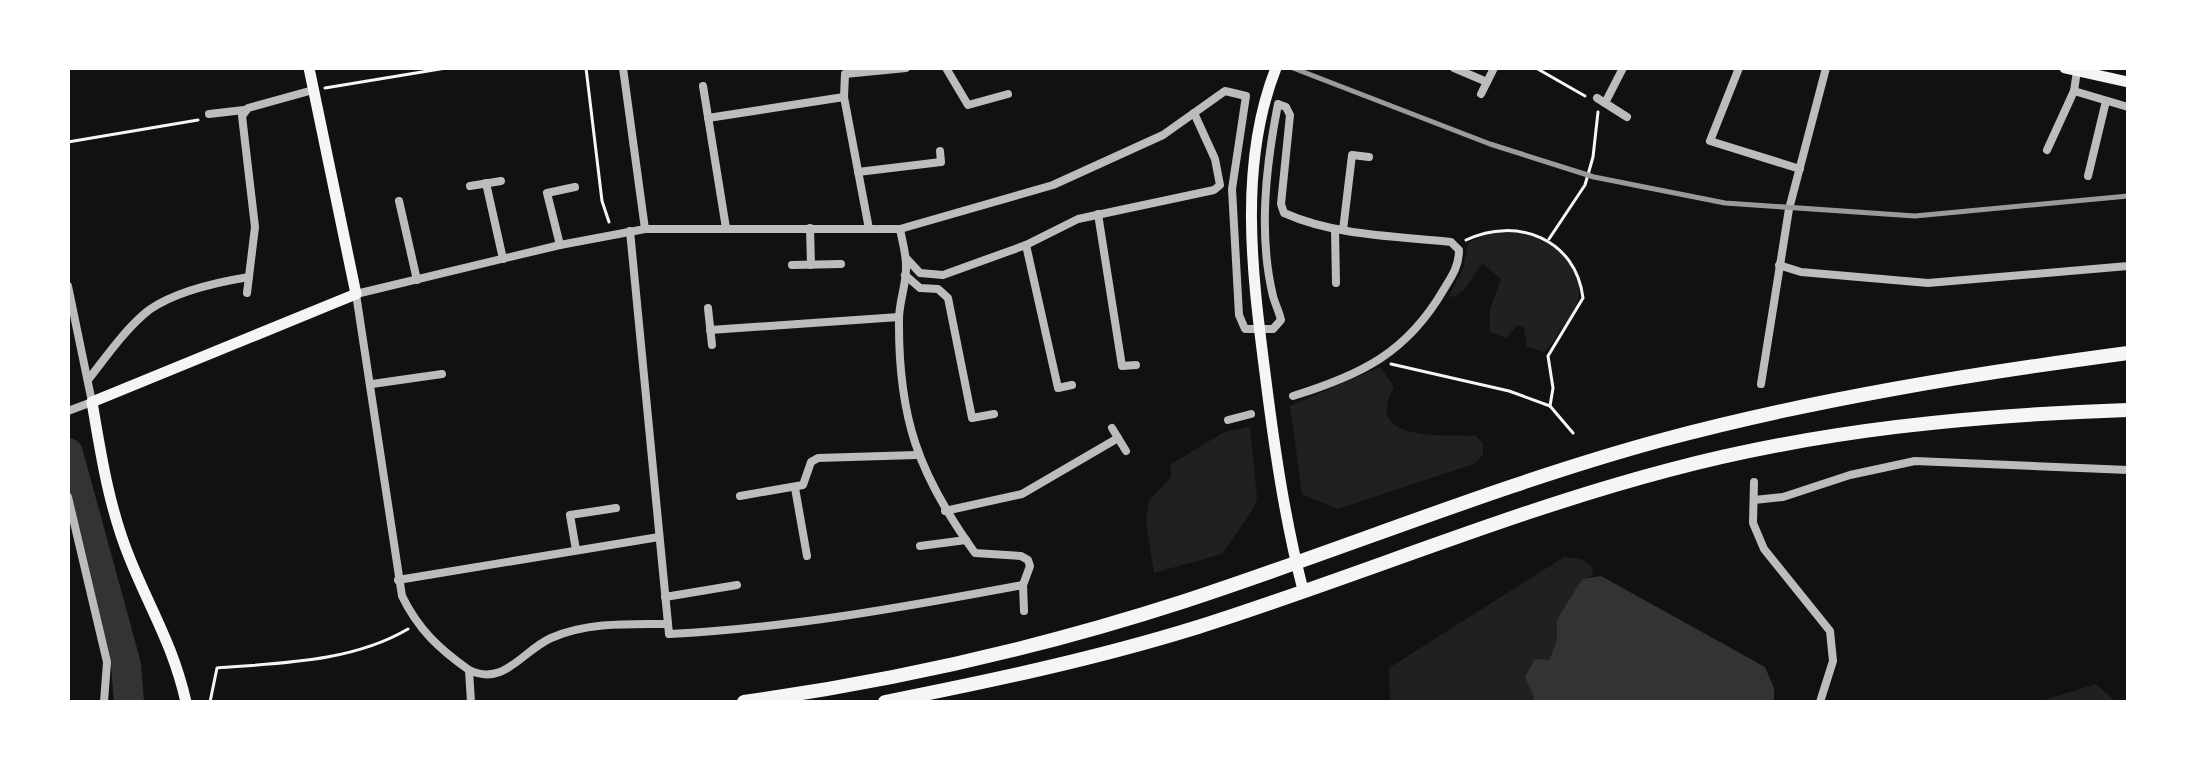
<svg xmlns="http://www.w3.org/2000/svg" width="2196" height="770" font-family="'IBM Plex Sans',sans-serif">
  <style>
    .green { fill: #202020 }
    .water { fill: #333 }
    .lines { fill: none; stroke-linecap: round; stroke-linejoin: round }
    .river { stroke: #333; stroke-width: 30 }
    .path { stroke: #f5f5f5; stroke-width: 3 }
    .minor { stroke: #bcbcbc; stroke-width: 8 }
    .secondary { stroke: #f5f5f5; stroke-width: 11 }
    .trunk { stroke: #f5f5f5; stroke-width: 14 }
    .rail { stroke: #9a9a9a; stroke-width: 5 }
  </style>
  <rect width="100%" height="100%" fill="#111"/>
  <g class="green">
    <path d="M1507,230c13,4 31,5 43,12 35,23 39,55 12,86 -6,7 -11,19 -18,24l-17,-5 -3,-19 -6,-3 -12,13 -16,-6v-23l11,-30 -19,-16 -18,27 -10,7 -5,-1 14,-27 5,-26 23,-11z"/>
    <path d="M1380,367l14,20c-31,56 47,47 82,49l7,7v12l-9,9 -136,45 -36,-15 -12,-88z"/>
    <polygon points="1250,427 1257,498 1253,509 1222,554 1154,573 1146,522 1149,501 1171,477 1170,465 1224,432"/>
    <polygon points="1564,557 1582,559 1593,568 1592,576 1582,579 1558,620 1557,640 1531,702 1390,702 1389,668"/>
    <polygon points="2096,684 2116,702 2037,702"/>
  </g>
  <polygon class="water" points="1601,576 1765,667 1774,688 1774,702 1531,702 1534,697 1525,677 1535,659 1549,660 1557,640 1557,620 1582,579"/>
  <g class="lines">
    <polyline class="river" points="68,453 126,665 129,702"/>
    <g class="path">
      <polyline points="586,68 602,201 609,222"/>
      <polyline points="1536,68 1585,96"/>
      <polyline points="325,88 446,68"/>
      <polyline points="68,142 198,120"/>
      <polyline points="1549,239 1585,185 1593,157 1598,112"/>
      <path d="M1466,240c51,-24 110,-1 117,58l-35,58 5,32 -3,18 23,27"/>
      <polyline points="1391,364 1509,391 1550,406"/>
      <path d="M210,702l7,-34c64,-5 135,-6 191,-39"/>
    </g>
    <g class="minor">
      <polyline points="623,68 645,229"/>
      <polyline points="946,68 968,105 1008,94"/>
      <polyline points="1454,68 1487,82"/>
      <polyline points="1739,68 1710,141 1800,169"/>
      <polyline points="2077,71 2074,91 2128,107"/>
      <polyline points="703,86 726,228"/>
      <polyline points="1481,94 1494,68"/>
      <polyline points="844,97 845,74 906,68"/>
      <polyline points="1597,98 1627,117"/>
      <polyline points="1605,103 1623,68"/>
      <polyline points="209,114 244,110"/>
      <polyline points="708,118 844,97 869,229"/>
      <polyline points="2047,150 2074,91"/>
      <polyline points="858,172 941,162 940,151"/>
      <polyline points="2088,176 2106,101"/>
      <polyline points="486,183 503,259"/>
      <polyline points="470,186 501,181"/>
      <polyline points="399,201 417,280"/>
      <polyline points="1098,214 1122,366 1136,365"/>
      <polyline points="810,228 811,265"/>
      <path d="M900,229c2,11 6,24 6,36 1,18 -7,36 -7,54 -1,98 19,155 76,234l46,3 7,4 2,6 -7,19 1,26"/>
      <polyline points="1335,229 1336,283"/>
      <polyline points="1343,230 1352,155 1369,157"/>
      <path d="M630,231l39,403c120,-6 236,-27 354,-49"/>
      <polyline points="560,245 547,193 575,187"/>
      <polyline points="1026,245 1058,388 1072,385"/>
      <polyline points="906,258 920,273 943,275 1026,245 1078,219 1214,190 1220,185 1215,159 1194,113"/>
      <polyline points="792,265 841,264"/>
      <polyline points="1779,265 1801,272 1928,283 2128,266"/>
      <polyline points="905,275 920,288 938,289 948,298 972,418 994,414"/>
      <polyline points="68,286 92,402 68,411"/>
      <polyline points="247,293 255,227 242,116 248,108 313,90"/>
      <polyline points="708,308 712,345"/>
      <polyline points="710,330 899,317"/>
      <path d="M88,380c18,-23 38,-52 61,-70 27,-19 69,-28 100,-33"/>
      <polyline points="372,384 442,374"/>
      <polyline points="1761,384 1789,209 1826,68"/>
      <polyline points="1228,420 1251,414"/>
      <polyline points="1112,428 1126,451"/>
      <polyline points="1754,482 1753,523 1764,549 1830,631 1833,661 1820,702"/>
      <polyline points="795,488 807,556"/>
      <polyline points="740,496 803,485 811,462 818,458 916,455"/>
      <polyline points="68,497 107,662 104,702"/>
      <polyline points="1754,500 1783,497 1850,475 1915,461 2128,470"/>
      <polyline points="945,511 1022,494 1118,438"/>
      <polyline points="920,546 966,540"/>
      <polyline points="576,550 570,515 616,508"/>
      <polyline points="398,580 659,537"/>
      <polyline points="665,597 737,585"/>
      <path d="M469,670c35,17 53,-19 82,-32 36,-16 78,-14 117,-14"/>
      <path d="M471,702l-2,-32c-30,-21 -51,-41 -67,-74l-46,-302 204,-49 85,-16h255l153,-44 110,-50 62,-44 21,5 -14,93 7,126 6,14h28l8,-9c-2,-9 -6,-16 -8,-24 -15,-62 -7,-131 5,-192l8,3 4,8 -9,89 3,9c52,23 112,23 167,29l8,8c0,16 -7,26 -15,39 -37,64 -83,86 -151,107"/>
    </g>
    <g class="secondary">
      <path d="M1276,68c-39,99 -23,211 -10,313 9,71 19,139 37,209"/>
      <polyline points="2065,68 2128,82"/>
      <path d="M186,702c-13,-57 -35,-91 -56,-143 -21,-51 -29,-104 -38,-157l264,-108 -47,-226"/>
    </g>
    <g class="trunk">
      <path d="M744,702c150,-21 296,-54 441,-101 159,-52 315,-117 477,-161 153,-41 309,-66 466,-87"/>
      <path d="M885,702c105,-21 210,-43 313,-75 158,-50 311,-115 471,-157 150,-40 304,-55 459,-60"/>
    </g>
    <polyline class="rail" points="1293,68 1490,144 1594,177 1725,203 1915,216 2128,196"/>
  </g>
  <rect width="2196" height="770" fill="none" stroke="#ffffff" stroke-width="140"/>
</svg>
